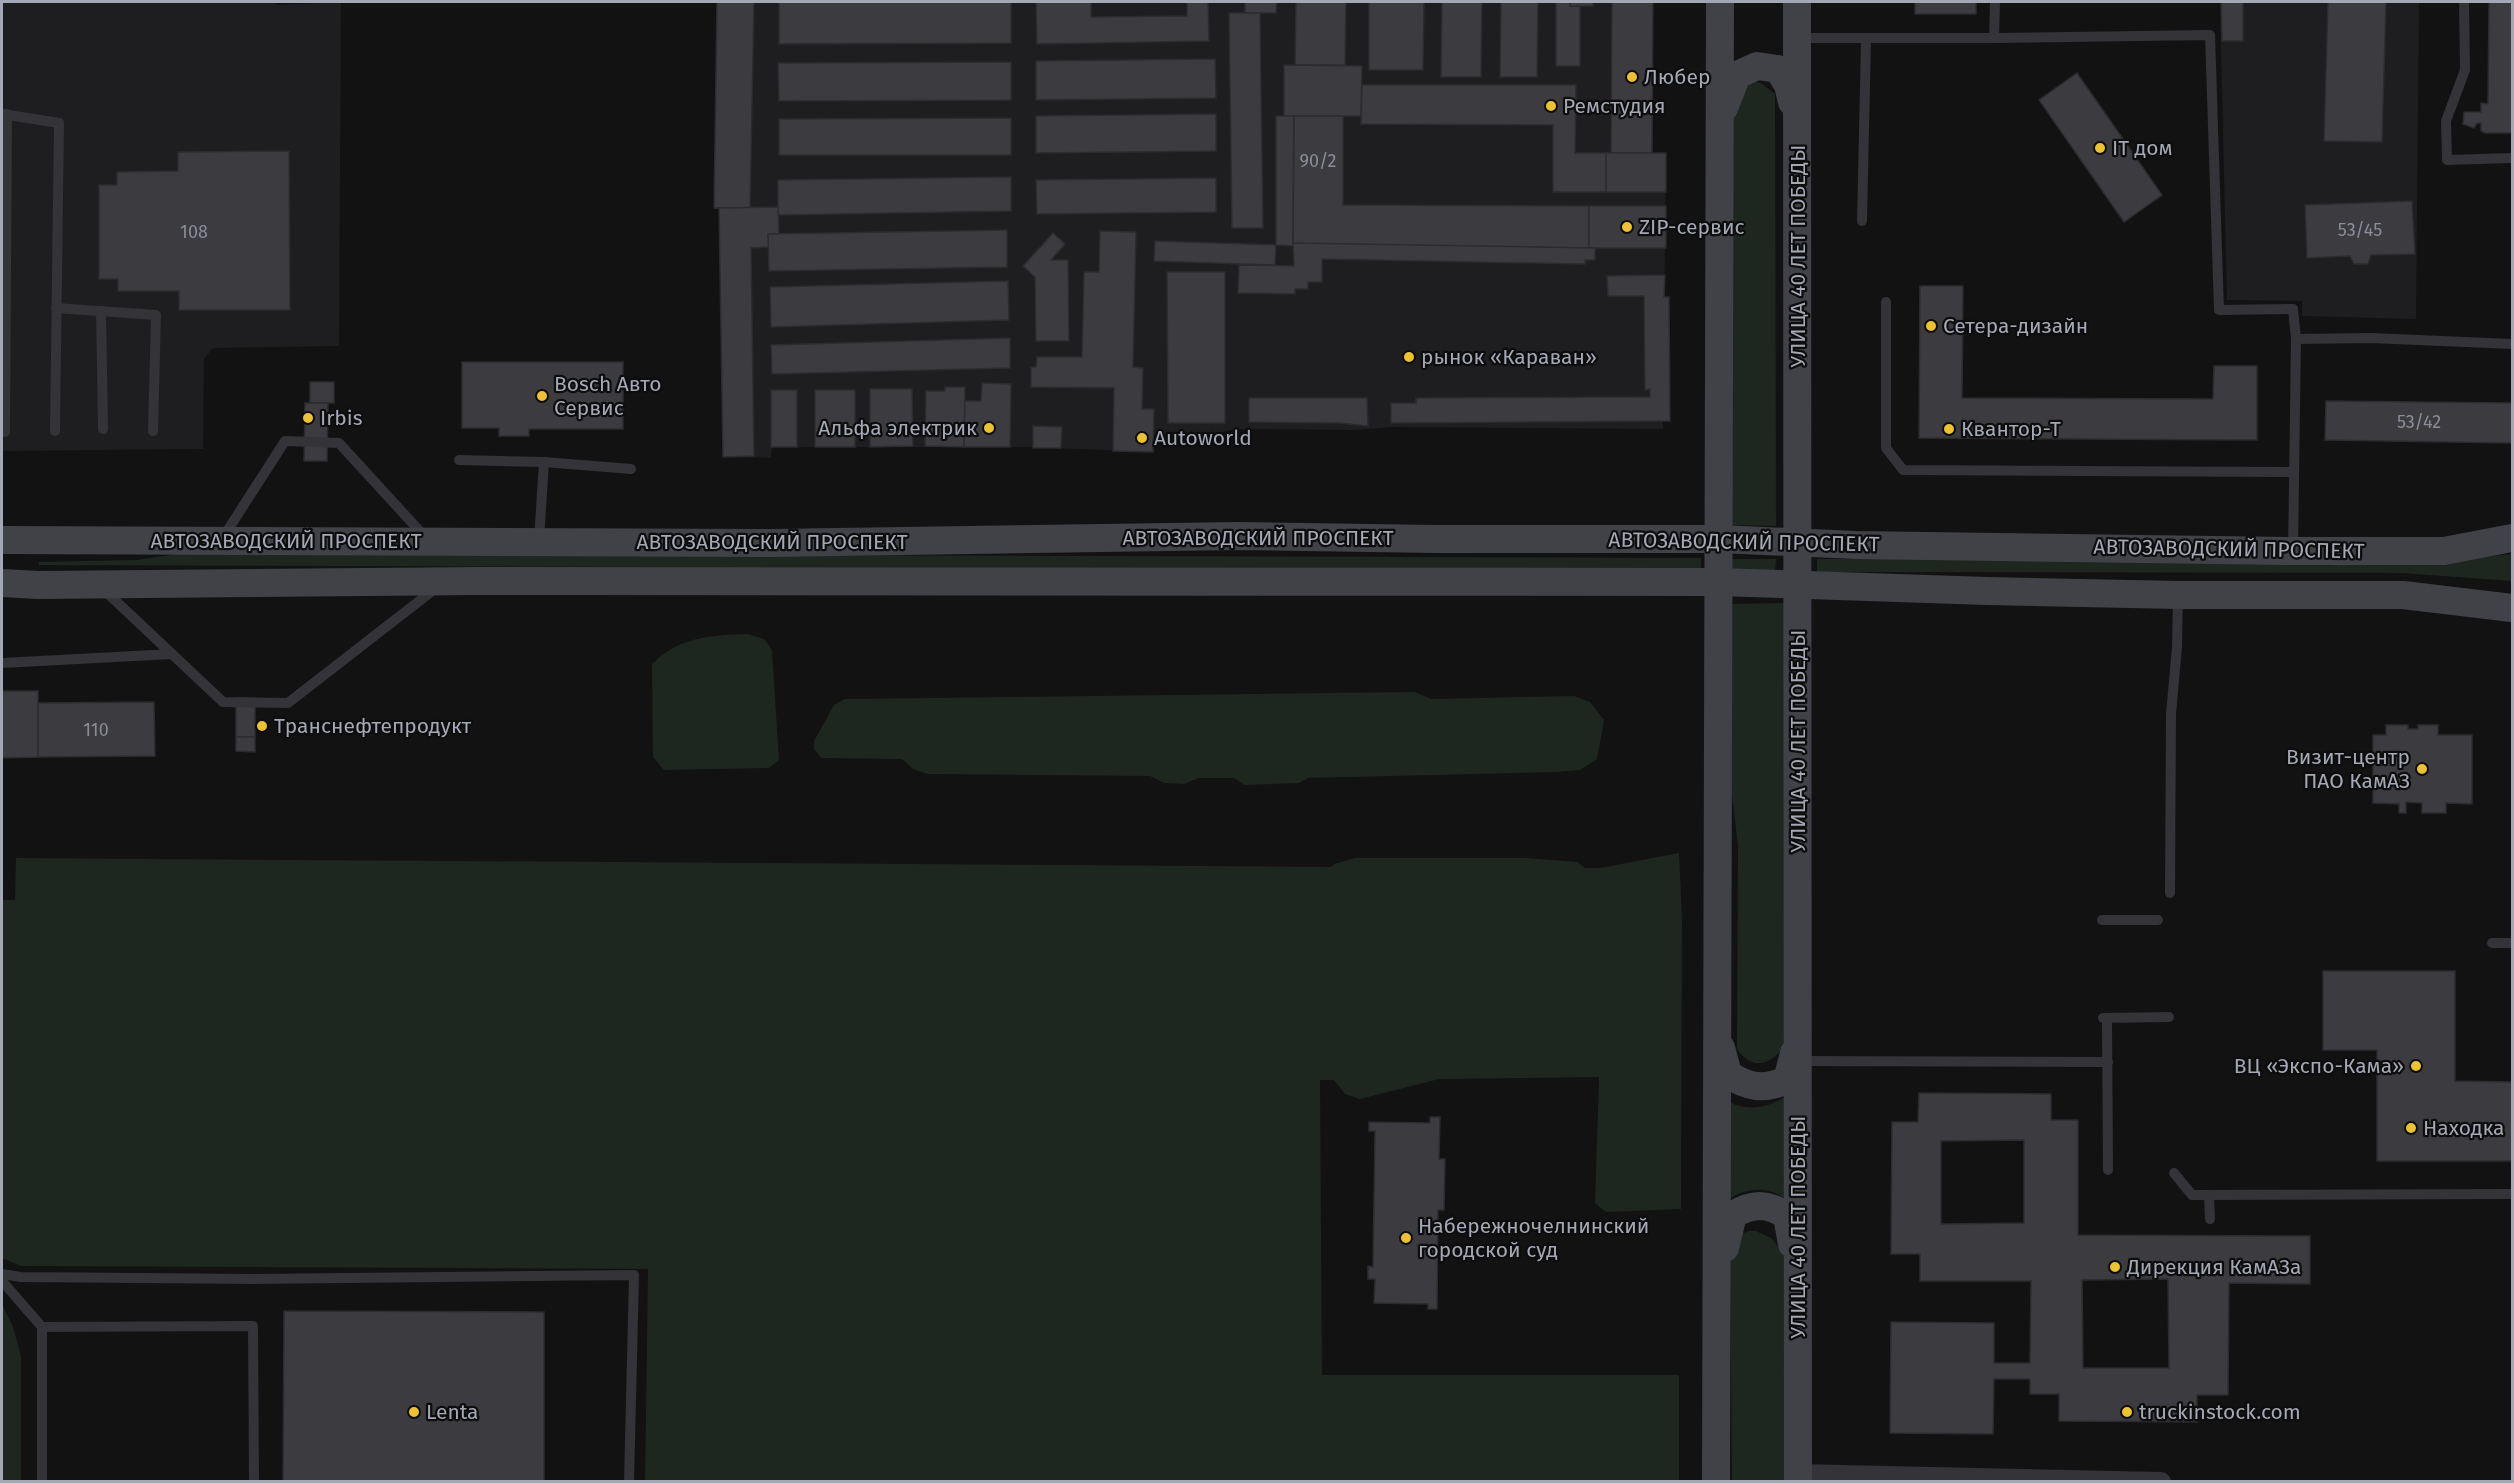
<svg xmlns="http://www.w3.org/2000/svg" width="2514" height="1483" font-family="'Fira Sans',sans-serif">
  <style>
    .built { fill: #1e1e20 }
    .green { fill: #1e2620 }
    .building { fill: #3c3c40; stroke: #2c2c2f; stroke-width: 1.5; fill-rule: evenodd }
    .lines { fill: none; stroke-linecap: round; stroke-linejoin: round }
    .lane { stroke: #333338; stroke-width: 10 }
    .street { stroke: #333338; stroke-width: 20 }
    .secondary { stroke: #414248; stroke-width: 28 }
    .poi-dot { fill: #edc230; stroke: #0d0d0e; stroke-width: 2 }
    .labels { text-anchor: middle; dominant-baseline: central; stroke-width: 4.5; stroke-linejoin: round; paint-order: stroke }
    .number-label { font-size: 18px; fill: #8a8c97 }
    .poi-label { font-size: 21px; fill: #a4a7b4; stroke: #0d0d0e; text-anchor: start }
    .street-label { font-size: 21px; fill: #a4a7b4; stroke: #0d0d0e }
  </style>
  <rect width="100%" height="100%" fill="#121213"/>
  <g class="built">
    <polygon points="2,2 275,2 276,5 341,2 339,346 213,348 204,359 203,449 2,451"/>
    <polygon points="717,2 1653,2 1652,153 1666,153 1663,429 1391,427 1358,430 1236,429 1213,434 1153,434 1153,452 1026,447 772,447 771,458 723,457 719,209 714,208"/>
    <polygon points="2220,2 2419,2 2416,319 2302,316 2302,301 2227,300"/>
  </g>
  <g class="green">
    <polygon points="1754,81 1761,83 1775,94 1776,526 1727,525 1730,110 1737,88"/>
    <polygon points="183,553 1701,558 1701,570 39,565 39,562 136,560"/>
    <polygon points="2512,554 2512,581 2401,573 1817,572 1817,559 2461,559"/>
    <polygon points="1726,559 1776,559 1775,571 1726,571"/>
    <path d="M1785,603l-1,444c-15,19 -32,23 -47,2l1,-203 -9,-77 -3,-165z"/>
    <path d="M748,634l16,5 8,11 7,110 -10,8 -105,2 -11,-13 -1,-93c27,-27 59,-29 96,-30z"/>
    <polygon points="1415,692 1431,699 1574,696 1590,702 1604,720 1597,759 1580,770 1556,772 1308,778 1299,783 1245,785 1234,778 1199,778 1184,784 1164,783 1150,776 928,774 913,769 902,759 821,758 814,749 814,741 834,705 845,699"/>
    <polygon points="1679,853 1682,919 1681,1209 1606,1212 1595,1203 1599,1077 1439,1079 1360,1099 1345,1094 1334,1080 1320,1080 1322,1375 1679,1375 1679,1481 645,1481 648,1269 21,1266 2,1258 2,900 15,900 16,858 1331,867 1334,864 1355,858 1526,858 1577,862 1585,868 1600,868"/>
    <path d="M1787,1095l1,105c-21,-14 -40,-13 -61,0l1,-99c17,11 43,7 59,-6z"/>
    <polygon points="1748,1231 1756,1231 1771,1238 1783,1252 1795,1313 1792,1481 1732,1481 1730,1255 1742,1234"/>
    <polygon points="2,1304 13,1327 21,1356 21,1481 2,1481"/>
  </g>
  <g class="building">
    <polygon points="717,2 754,2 750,208 714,208"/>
    <polygon points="779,2 1011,2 1011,43 779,44"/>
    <polygon points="1036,2 1091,2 1091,17 1187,16 1187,2 1208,2 1209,41 1037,44"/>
    <polygon points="1245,2 1277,2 1276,13 1245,13"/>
    <polygon points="1296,2 1346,2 1345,65 1295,65"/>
    <polygon points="1369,2 1424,2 1423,70 1369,70"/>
    <polygon points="1442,2 1482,2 1481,77 1441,77"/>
    <polygon points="1501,2 1538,2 1537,77 1500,77"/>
    <polygon points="1556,2 1570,2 1570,6 1580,6 1580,66 1556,66"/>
    <rect x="1570" y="2" width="23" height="4"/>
    <polygon points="1612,2 1653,2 1652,153 1611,153"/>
    <rect x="1915" y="2" width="61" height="12"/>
    <polygon points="2221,2 2243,2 2243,41 2222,41"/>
    <polygon points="2328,2 2386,2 2382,142 2324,141"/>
    <polygon points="2489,2 2512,2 2512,133 2485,133 2481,131 2481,123 2477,123 2474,128 2463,124 2464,112 2481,112 2481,103 2488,104"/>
    <polygon points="1229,13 1260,13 1263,228 1232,228"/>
    <polygon points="1215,59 1216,98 1036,100 1036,61"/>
    <polygon points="1011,62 1011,100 779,101 778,63"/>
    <polygon points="1284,65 1362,66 1361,116 1284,116"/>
    <polygon points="2077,73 2162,195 2124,222 2039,100"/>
    <polygon points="1362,85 1576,85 1575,153 1606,153 1606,192 1553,192 1553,125 1361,124"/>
    <polygon points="1216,114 1216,151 1036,153 1036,116"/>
    <polygon points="1276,116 1294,116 1293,246 1276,245"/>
    <polygon points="1294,116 1343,116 1343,205 1589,206 1589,248 1293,246"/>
    <polygon points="1011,118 1011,155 779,155 779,119"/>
    <polygon points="289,151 290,310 179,310 179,291 118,291 118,279 99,279 99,185 117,185 117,172 178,171 178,152"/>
    <rect x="1606" y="153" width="60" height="39"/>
    <polygon points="1011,177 1011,211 778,215 778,180"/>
    <polygon points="1216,178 1216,212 1037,214 1036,180"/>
    <polygon points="2412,201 2415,254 2371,255 2368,264 2354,264 2350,256 2307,258 2305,205"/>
    <rect x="1589" y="206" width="77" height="42"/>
    <polygon points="778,207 779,234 768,234 769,247 751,248 754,456 723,457 719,208"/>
    <polygon points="1007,230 1007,267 769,271 768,234"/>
    <polygon points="1100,231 1136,232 1133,367 1143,368 1142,409 1154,409 1153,452 1113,451 1114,388 1031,387 1031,367 1036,367 1037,357 1082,357 1084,272 1099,272"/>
    <polygon points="1053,233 1065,244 1051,260 1068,260 1069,341 1036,341 1035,277 1023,266"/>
    <polygon points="1155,241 1276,245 1275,265 1154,261"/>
    <polygon points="1293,243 1595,248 1595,260 1585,260 1585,264 1322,259 1322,282 1308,282 1308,289 1295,289 1295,294 1238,293 1239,265 1294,266"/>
    <polygon points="1167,272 1225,272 1225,423 1168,423"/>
    <polygon points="1665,275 1664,297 1669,297 1670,421 1391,423 1391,403 1416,403 1416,398 1650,397 1650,389 1645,390 1644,296 1608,296 1607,276"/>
    <polygon points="1008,281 1009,320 771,327 770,287"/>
    <polygon points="1920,286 1963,286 1962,398 2213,399 2214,366 2257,366 2257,440 1919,438"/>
    <polygon points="1010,338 1010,368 772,374 771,345"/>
    <polygon points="462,362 623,362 623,429 529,429 529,436 499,436 499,428 462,428"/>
    <rect x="310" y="382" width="24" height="21"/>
    <polygon points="982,383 1011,384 1010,447 964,447 964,401 981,401"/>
    <polygon points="945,387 965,387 964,447 925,446 926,391 945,391"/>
    <polygon points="870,389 912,389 913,446 870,447"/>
    <rect x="771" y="390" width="26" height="57"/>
    <rect x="815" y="390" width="40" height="57"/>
    <polygon points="1249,398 1367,398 1368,426 1339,423 1249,422"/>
    <polygon points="2326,401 2512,403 2512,443 2325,440"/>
    <polygon points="305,403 328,403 327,461 304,461"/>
    <polygon points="1033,426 1062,427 1061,448 1033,448"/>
    <polygon points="2,691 38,691 38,757 2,758"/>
    <rect x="236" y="698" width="19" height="39"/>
    <polygon points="154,702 155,756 38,757 38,703"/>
    <polygon points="2386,725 2408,725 2408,729 2418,729 2418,725 2438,725 2438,735 2472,735 2472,804 2446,803 2446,813 2422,813 2422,803 2406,802 2406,813 2399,813 2399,804 2373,803 2373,735 2386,735"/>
    <polygon points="236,737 255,737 255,752 236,751"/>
    <polygon points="2323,971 2455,971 2455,1081 2512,1082 2512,1161 2377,1161 2377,1050 2323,1050"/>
    <path d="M1919,1093l132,1v26h27v115l232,1v48l-81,-1 -1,112h-31v27l-138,-1v-27h-29v-15h-36l-1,55 -103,-1 1,-111 103,1v40h36l1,-82h-111v-27h-29l1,-132h26zM2024,1140v83l-83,1v-83zM2168,1279l1,89h-86l-1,-88z"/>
    <polygon points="1430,1117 1440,1117 1439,1159 1445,1159 1444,1210 1438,1210 1437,1309 1428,1309 1428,1304 1374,1303 1375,1279 1368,1279 1368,1266 1373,1267 1375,1131 1369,1131 1369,1122 1430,1123"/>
    <polygon points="284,1311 544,1312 544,1482 283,1482"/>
  </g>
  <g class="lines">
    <g class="lane">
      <polyline points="2464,2 2465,70 2446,121 2447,160 2512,158"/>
      <polyline points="1797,38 1994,38 1995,2"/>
      <polyline points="1994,38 2210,35 2219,310 2293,309 2296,339"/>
      <polyline points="2,114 59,123 55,431"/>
      <polyline points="1862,221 1866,40"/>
      <polyline points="1886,302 1886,448 1903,470 2294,472"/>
      <polyline points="56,308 156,315 153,431"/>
      <polyline points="101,311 103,429"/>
      <polyline points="5,432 7,114"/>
      <polyline points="459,460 544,462"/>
      <polyline points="222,539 285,441 339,443 426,538"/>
      <polyline points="539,540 544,462 631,469"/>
      <polyline points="2293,551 2296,339 2371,338 2512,344"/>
      <polyline points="103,589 223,702 288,703 436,588"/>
      <polyline points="2,663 172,654"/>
      <polyline points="2170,893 2171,714 2177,647 2178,595"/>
      <polyline points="2102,920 2158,920"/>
      <polyline points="2492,943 2512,943"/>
      <polyline points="2103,1018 2169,1017"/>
      <polyline points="2107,1018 2108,1170"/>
      <polyline points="1799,1061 2108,1062"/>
      <polyline points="2174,1173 2192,1195 2512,1194"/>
      <polyline points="2209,1195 2210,1219"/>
      <polyline points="2,1274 21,1277 253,1279 634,1275 629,1482"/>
      <polyline points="2,1281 42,1327 42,1482"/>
      <polyline points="42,1327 253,1326 254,1482"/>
    </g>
    <polyline class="street" points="1798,1474 2161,1482"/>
    <g class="secondary">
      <polyline points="1797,2 1798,1482"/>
      <polyline points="1724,108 1737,75 1757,66 1778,69 1788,85 1792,102"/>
      <polyline points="2,540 771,543 1239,536 1436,539 1720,539 1856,545 2293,551 2444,551 2512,538"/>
      <polyline points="2,583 38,585 478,581 1719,582 1987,591 2178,595 2403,595 2512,608"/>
      <path d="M1721,1048l7,26c20,14 36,16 59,6l7,-27"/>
      <path d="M1725,1248l8,-33c20,-12 35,-12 54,1l5,28"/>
      <polyline points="1716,1482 1720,2"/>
    </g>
  </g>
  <g class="poi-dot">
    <circle cx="1632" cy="77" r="6"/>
    <circle cx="1551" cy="106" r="6"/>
    <circle cx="2100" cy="148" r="6"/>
    <circle cx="1627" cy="227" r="6"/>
    <circle cx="1931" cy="326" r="6"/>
    <circle cx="1409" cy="357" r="6"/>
    <circle cx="542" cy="396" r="6"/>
    <circle cx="308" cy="418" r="6"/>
    <circle cx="989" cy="428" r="6"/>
    <circle cx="1949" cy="429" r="6"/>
    <circle cx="1142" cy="438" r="6"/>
    <circle cx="262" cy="726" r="6"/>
    <circle cx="2422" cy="769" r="6"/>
    <circle cx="2416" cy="1066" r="6"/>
    <circle cx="2411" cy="1128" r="6"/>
    <circle cx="1406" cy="1238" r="6"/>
    <circle cx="2115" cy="1267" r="6"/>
    <circle cx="414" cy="1412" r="6"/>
    <circle cx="2127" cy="1412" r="6"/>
  </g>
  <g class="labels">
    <g class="number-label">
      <text x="1318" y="161">90/2</text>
      <text x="2360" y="230">53/45</text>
      <text x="194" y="232">108</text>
      <text x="2419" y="422">53/42</text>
      <text x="96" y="730">110</text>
    </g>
    <g class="poi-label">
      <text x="1644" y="77">Любер</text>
      <text x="1563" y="106">Ремстудия</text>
      <text x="2112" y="148">IT дом</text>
      <text x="1639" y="227">ZIP-сервис</text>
      <text x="1943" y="326">Сетера-дизайн</text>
      <text x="1421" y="357">рынок «Караван»</text>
      <text x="554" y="384">Bosch Авто<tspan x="554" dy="24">Сервис</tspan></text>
      <text x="320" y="418">Irbis</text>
      <text x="977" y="428" text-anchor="end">Альфа электрик</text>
      <text x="1961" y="429">Квантор-Т</text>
      <text x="1154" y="438">Autoworld</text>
      <text x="274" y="726">Транснефтепродукт</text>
      <text x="2410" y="757" text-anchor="end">Визит-центр<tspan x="2410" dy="24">ПАО КамАЗ</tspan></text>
      <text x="2404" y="1066" text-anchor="end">ВЦ «Экспо-Кама»</text>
      <text x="2423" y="1128">Находка</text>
      <text x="1418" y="1226">Набережночелнинский<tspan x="1418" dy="24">городской суд</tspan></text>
      <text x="2127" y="1267">Дирекция КамАЗа</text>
      <text x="426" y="1412">Lenta</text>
      <text x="2139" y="1412">truckinstock.com</text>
    </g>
    <g class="street-label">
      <text transform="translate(1798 256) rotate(-90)">УЛИЦА 40 ЛЕТ ПОБЕДЫ</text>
      <text x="1258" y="538">АВТОЗАВОДСКИЙ ПРОСПЕКТ</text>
      <text x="286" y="541">АВТОЗАВОДСКИЙ ПРОСПЕКТ</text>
      <text x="772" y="542">АВТОЗАВОДСКИЙ ПРОСПЕКТ</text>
      <text transform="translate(1744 542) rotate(1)">АВТОЗАВОДСКИЙ ПРОСПЕКТ</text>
      <text transform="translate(2229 549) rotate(1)">АВТОЗАВОДСКИЙ ПРОСПЕКТ</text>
      <text transform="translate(1798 741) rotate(-90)">УЛИЦА 40 ЛЕТ ПОБЕДЫ</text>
      <text transform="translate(1798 1227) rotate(-90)">УЛИЦА 40 ЛЕТ ПОБЕДЫ</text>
    </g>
  </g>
  <rect width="2514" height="1483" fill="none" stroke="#a4a7b4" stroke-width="6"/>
</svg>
